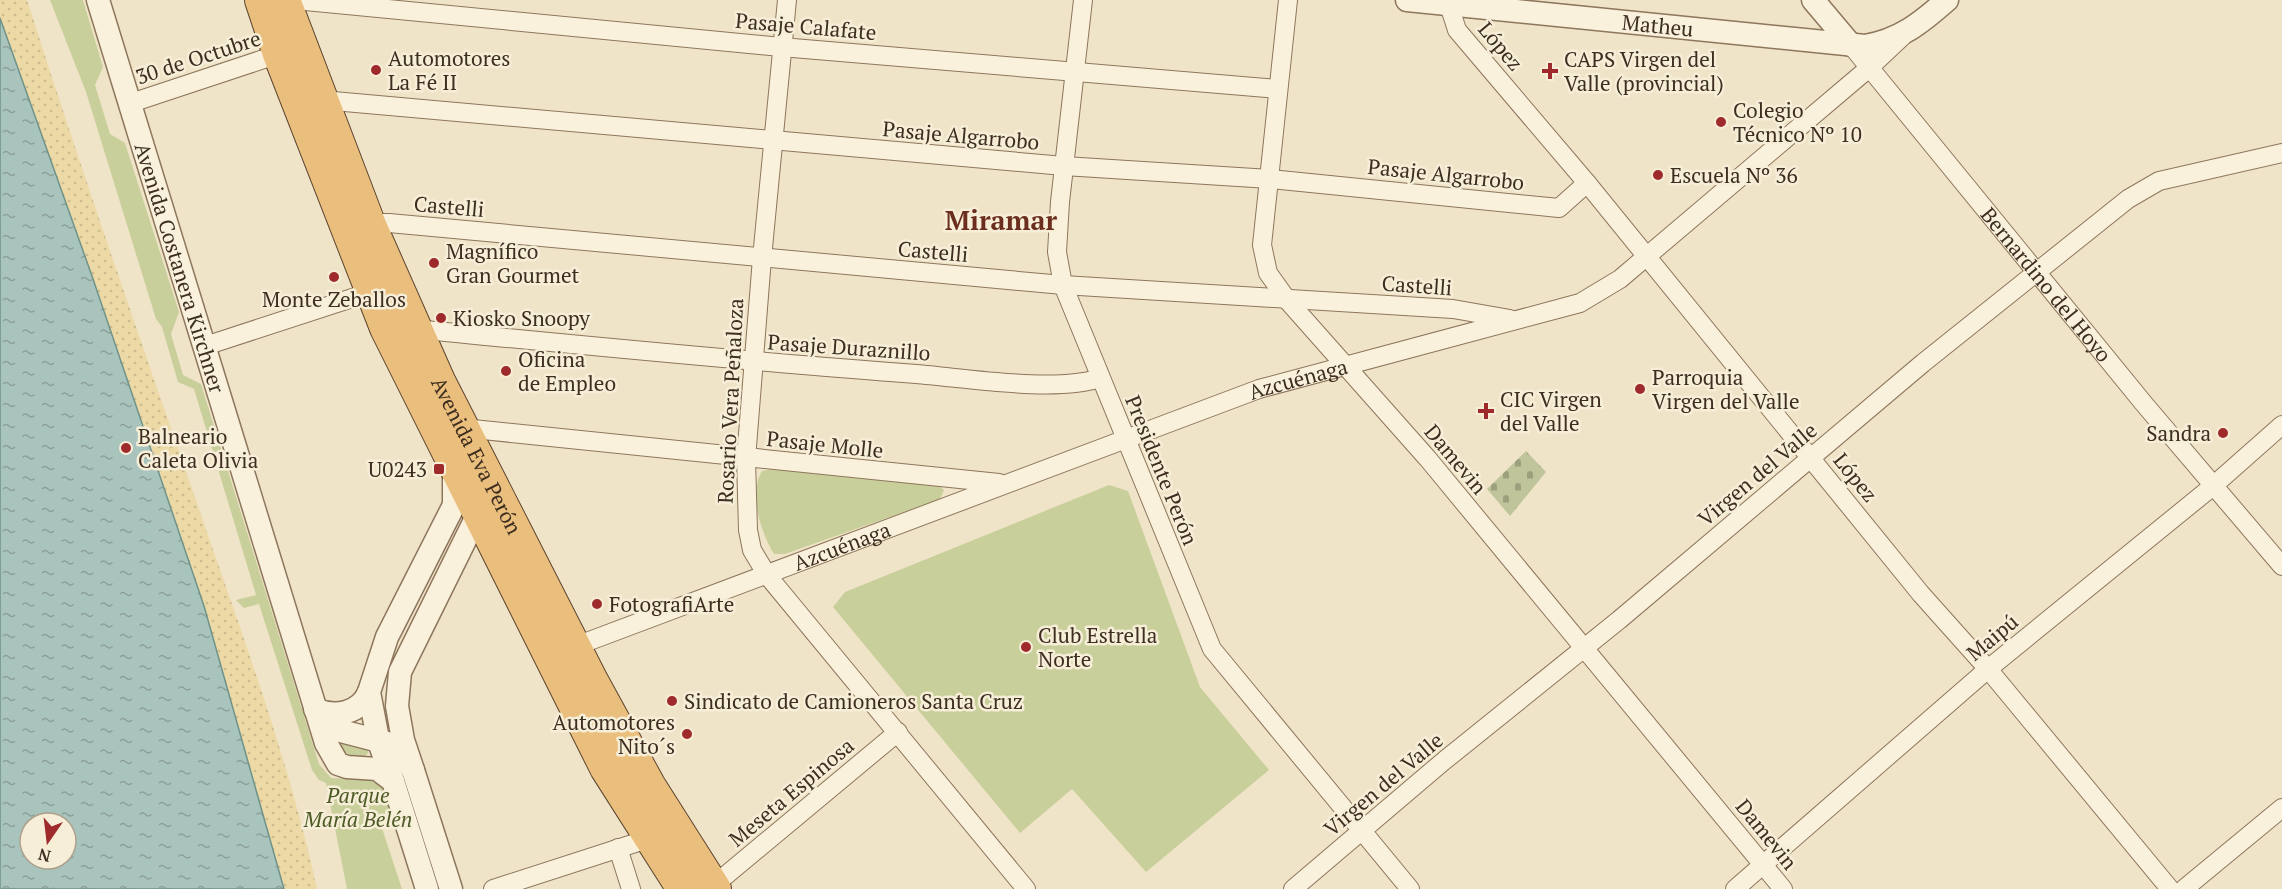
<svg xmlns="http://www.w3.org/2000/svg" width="2282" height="889" font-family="'PT Serif',serif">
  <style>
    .sand { fill: url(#sand-dots) }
    .cemetery { fill: url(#cemetery-stones) }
    .park { fill: #c9cf9b }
    .water { fill: url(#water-ripples); stroke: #6f938a; stroke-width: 1.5; fill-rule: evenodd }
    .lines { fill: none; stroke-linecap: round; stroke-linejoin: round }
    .minor-casing { stroke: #8d765c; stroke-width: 20 }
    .tertiary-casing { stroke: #8d765c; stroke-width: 25 }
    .trunk-casing { stroke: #5b4430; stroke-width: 34 }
    .minor { stroke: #faf1dc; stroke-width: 18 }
    .tertiary { stroke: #faf1dc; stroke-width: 22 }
    .trunk { stroke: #eabe7c; stroke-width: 32 }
    .poi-dot { fill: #9e2a2b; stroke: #f7eed8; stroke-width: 2 }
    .labels { text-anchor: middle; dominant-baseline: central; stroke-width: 5; stroke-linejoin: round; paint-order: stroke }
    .street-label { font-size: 21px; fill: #3d2e20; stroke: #f7eed8 }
    .poi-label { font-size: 21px; fill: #3d2e20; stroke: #f7eed8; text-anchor: start }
    .park-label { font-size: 21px; font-style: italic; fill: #4d5a26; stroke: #f7eed8 }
    .district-label { font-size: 27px; font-weight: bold; fill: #6b2e1e; stroke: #f7eed8 }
  </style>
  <defs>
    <pattern id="sand-dots" width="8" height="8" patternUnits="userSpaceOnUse" patternTransform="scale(1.5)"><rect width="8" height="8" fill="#ecd9a5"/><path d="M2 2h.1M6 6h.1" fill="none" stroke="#cbbb8e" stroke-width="1.8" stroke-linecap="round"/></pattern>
    <pattern id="cemetery-stones" width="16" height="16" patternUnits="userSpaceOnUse" patternTransform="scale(1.5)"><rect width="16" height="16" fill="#bfc49a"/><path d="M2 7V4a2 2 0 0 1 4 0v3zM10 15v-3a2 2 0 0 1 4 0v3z" fill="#9ca07d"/></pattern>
    <pattern id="water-ripples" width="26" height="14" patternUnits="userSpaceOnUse" patternTransform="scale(1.5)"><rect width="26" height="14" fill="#a9c4bc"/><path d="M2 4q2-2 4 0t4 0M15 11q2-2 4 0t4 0" fill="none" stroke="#8ba098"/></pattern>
  </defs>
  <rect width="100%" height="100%" fill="#f0e4c8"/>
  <path class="sand" d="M0,0h27c55,172 114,342 173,512 43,125 89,248 117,377h-109l-208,-642z"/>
  <polygon class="cemetery" points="1526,451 1546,472 1510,516 1487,489"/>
  <g class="park">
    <path d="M50,0h33l20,67 -8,18 15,49 15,9 54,169 -8,22 12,41 18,9 118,380 12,14c32,2 50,-11 58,29l-9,15 22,67h-55l-21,-106 -7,-3 -7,-10 -53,-166 -15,4 -8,-8 20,-5 -62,-206 -16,-7 -16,-55 -6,-8 -70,-227z"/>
    <path d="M773,469l164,15 7,6 -4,9 -8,3 -147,52h-11c-13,-21 -26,-60 -12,-83z"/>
    <polygon points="1109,485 1128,491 1200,687 1269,770 1146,872 1072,789 1020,833 833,607 845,592"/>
    <polygon points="338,739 368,744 368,753 363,758 347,759"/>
  </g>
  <path class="water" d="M0,18l92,258 112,330 80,283h-284zM30,823h36v36h-36z"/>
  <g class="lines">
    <defs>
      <g id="minor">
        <polyline points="295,0 781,47 1278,89"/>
        <polyline points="787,0 762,258 746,459 748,530 752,550 767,575 1026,889"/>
        <polyline points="1083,0 1060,202 1057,252 1063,285 1212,649 1410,889"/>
        <polyline points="1288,0 1262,245 1268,273 1288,301 1428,459 1783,889"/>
        <polyline points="1449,5 1457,30 1587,183 1921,594 1988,669 2170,889"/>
        <path id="s1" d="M1851,45l294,360 137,161"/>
        <polyline points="322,100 1064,166 1270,179 1559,208 1587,183"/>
        <polyline points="131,103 279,54"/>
        <polyline points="363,223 389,223 1063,285 1453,309 1510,319"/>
        <path d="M414,329c167,16 334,33 502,45 50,4 139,19 184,4"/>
        <polyline points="205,346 380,289"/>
        <polyline points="463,428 999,483"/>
        <path id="s2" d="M576,646l683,-257 321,-86 40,-24 249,-211 34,-32"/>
        <polyline points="618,848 631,889"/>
        <polyline points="713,886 898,732"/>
        <polyline points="493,889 657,836"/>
        <polyline points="1293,889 1445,760 1619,620 1923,363 2128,199 2159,181 2282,153"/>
        <polyline points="1735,889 1988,669 2213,486 2282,425"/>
        <polyline points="2184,889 2282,808"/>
      </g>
      <g id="tertiary">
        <path id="s3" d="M98,0l228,743 12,21 9,3 30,2 16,12 34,108"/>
        <path id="s4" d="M1407,0l458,46c35,-6 56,-23 82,-46"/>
        <polyline points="1813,0 1851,45"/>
        <path d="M315,709c19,9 45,5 54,-17"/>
        <polyline points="316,710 337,730 387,743 402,754 413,770 451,889"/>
        <polyline points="413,770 403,740 397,706 400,672 482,506"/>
        <polyline points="393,781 378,739 369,692 387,637 454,505 454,471"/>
      </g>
      <g id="trunk">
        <polyline points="261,0 279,54 386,328 606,768 683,889"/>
        <path id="s5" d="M284,0l85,223 70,158 153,300 57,104 66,104"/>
      </g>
    </defs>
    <use href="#minor" class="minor-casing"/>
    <use href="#tertiary" class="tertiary-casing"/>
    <use href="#trunk" class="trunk-casing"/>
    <use href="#minor" class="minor"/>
    <use href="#tertiary" class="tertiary"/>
    <use href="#trunk" class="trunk"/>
  </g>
  <g class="poi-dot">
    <circle cx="376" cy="70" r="6"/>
    <path d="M1547 62h6v6h6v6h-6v6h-6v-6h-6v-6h6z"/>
    <circle cx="1721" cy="122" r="6"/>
    <circle cx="1658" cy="175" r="6"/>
    <circle cx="434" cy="263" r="6"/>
    <circle cx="334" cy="277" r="6"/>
    <circle cx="441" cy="318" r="6"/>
    <circle cx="506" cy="371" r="6"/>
    <circle cx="1640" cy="389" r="6"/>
    <path d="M1483 402h6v6h6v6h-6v6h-6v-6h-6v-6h6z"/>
    <circle cx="2223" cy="433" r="6"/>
    <circle cx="126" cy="448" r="6"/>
    <rect x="433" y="463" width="12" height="12" rx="3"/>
    <circle cx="597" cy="604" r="6"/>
    <circle cx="1026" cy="647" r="6"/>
    <circle cx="672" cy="701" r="6"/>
    <circle cx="687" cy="734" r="6"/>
  </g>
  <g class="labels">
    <g class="street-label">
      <text stroke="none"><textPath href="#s4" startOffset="252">Matheu</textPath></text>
      <text transform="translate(806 26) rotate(5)">Pasaje Calafate</text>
      <text transform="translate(1501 46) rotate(50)">López</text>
      <text transform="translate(198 57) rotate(-18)">30 de Octubre</text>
      <text transform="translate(961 135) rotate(5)">Pasaje Algarrobo</text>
      <text transform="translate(1446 174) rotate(6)">Pasaje Algarrobo</text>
      <text transform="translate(449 206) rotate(5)">Castelli</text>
      <text transform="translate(933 251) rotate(5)">Castelli</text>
      <text stroke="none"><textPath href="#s3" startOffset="280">Avenida Costanera Kirchner</textPath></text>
      <text stroke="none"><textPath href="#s1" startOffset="309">Bernardino del Hoyo</textPath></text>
      <text transform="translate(1417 285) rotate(4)">Castelli</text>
      <text transform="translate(849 347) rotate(4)">Pasaje Duraznillo</text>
      <text stroke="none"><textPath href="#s2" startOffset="770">Azcuénaga</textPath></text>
      <text transform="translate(730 401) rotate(-87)">Rosario Vera Peñaloza</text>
      <text transform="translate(825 444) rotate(6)">Pasaje Molle</text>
      <text stroke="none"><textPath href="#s5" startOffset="495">Avenida Eva Perón</textPath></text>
      <text transform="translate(1456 459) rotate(50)">Damevin</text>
      <text transform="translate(1162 470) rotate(68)">Presidente Perón</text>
      <text transform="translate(1757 474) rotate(-40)">Virgen del Valle</text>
      <text transform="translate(1856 477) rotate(51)">López</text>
      <text stroke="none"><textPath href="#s2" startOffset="284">Azcuénaga</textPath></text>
      <text transform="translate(1992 637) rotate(-40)">Maipú</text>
      <text transform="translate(1383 784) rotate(-40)">Virgen del Valle</text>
      <text transform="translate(791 792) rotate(-40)">Meseta Espinosa</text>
      <text transform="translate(1767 834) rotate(51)">Damevin</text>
    </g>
    <g class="poi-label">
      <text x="388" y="58">Automotores<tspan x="388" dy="24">La Fé II</tspan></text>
      <text x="1564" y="59">CAPS Virgen del<tspan x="1564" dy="24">Valle (provincial)</tspan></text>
      <text x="1733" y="110">Colegio<tspan x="1733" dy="24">Técnico Nº 10</tspan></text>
      <text x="1670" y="175">Escuela Nº 36</text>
      <text x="446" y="251">Magnífico<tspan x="446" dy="24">Gran Gourmet</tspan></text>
      <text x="334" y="299" text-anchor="middle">Monte Zeballos</text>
      <text x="453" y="318">Kiosko Snoopy</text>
      <text x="518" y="359">Oficina<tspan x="518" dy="24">de Empleo</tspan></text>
      <text x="1652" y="377">Parroquia<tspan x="1652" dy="24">Virgen del Valle</tspan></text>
      <text x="1500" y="399">CIC Virgen<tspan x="1500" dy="24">del Valle</tspan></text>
      <text x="2211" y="433" text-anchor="end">Sandra</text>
      <text x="138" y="436">Balneario<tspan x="138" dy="24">Caleta Olivia</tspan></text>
      <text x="427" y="469" text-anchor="end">U0243</text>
      <text x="609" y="604">FotografiArte</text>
      <text x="1038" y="635">Club Estrella<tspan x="1038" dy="24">Norte</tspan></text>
      <text x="684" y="701">Sindicato de Camioneros Santa Cruz</text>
      <text x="675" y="722" text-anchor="end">Automotores<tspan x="675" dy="24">Nito´s</tspan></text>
    </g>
    <g class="park-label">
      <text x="358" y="795">Parque<tspan x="358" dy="24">María Belén</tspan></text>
    </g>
    <g class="district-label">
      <text x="1001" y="220">Miramar</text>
    </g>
  </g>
  <g transform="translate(48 841) rotate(194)"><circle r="28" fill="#f7eed8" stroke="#ada18e" stroke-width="1.5"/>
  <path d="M0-4.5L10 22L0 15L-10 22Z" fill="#9e2a2b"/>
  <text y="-9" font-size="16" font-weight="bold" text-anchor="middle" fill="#3d2e20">N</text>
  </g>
</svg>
